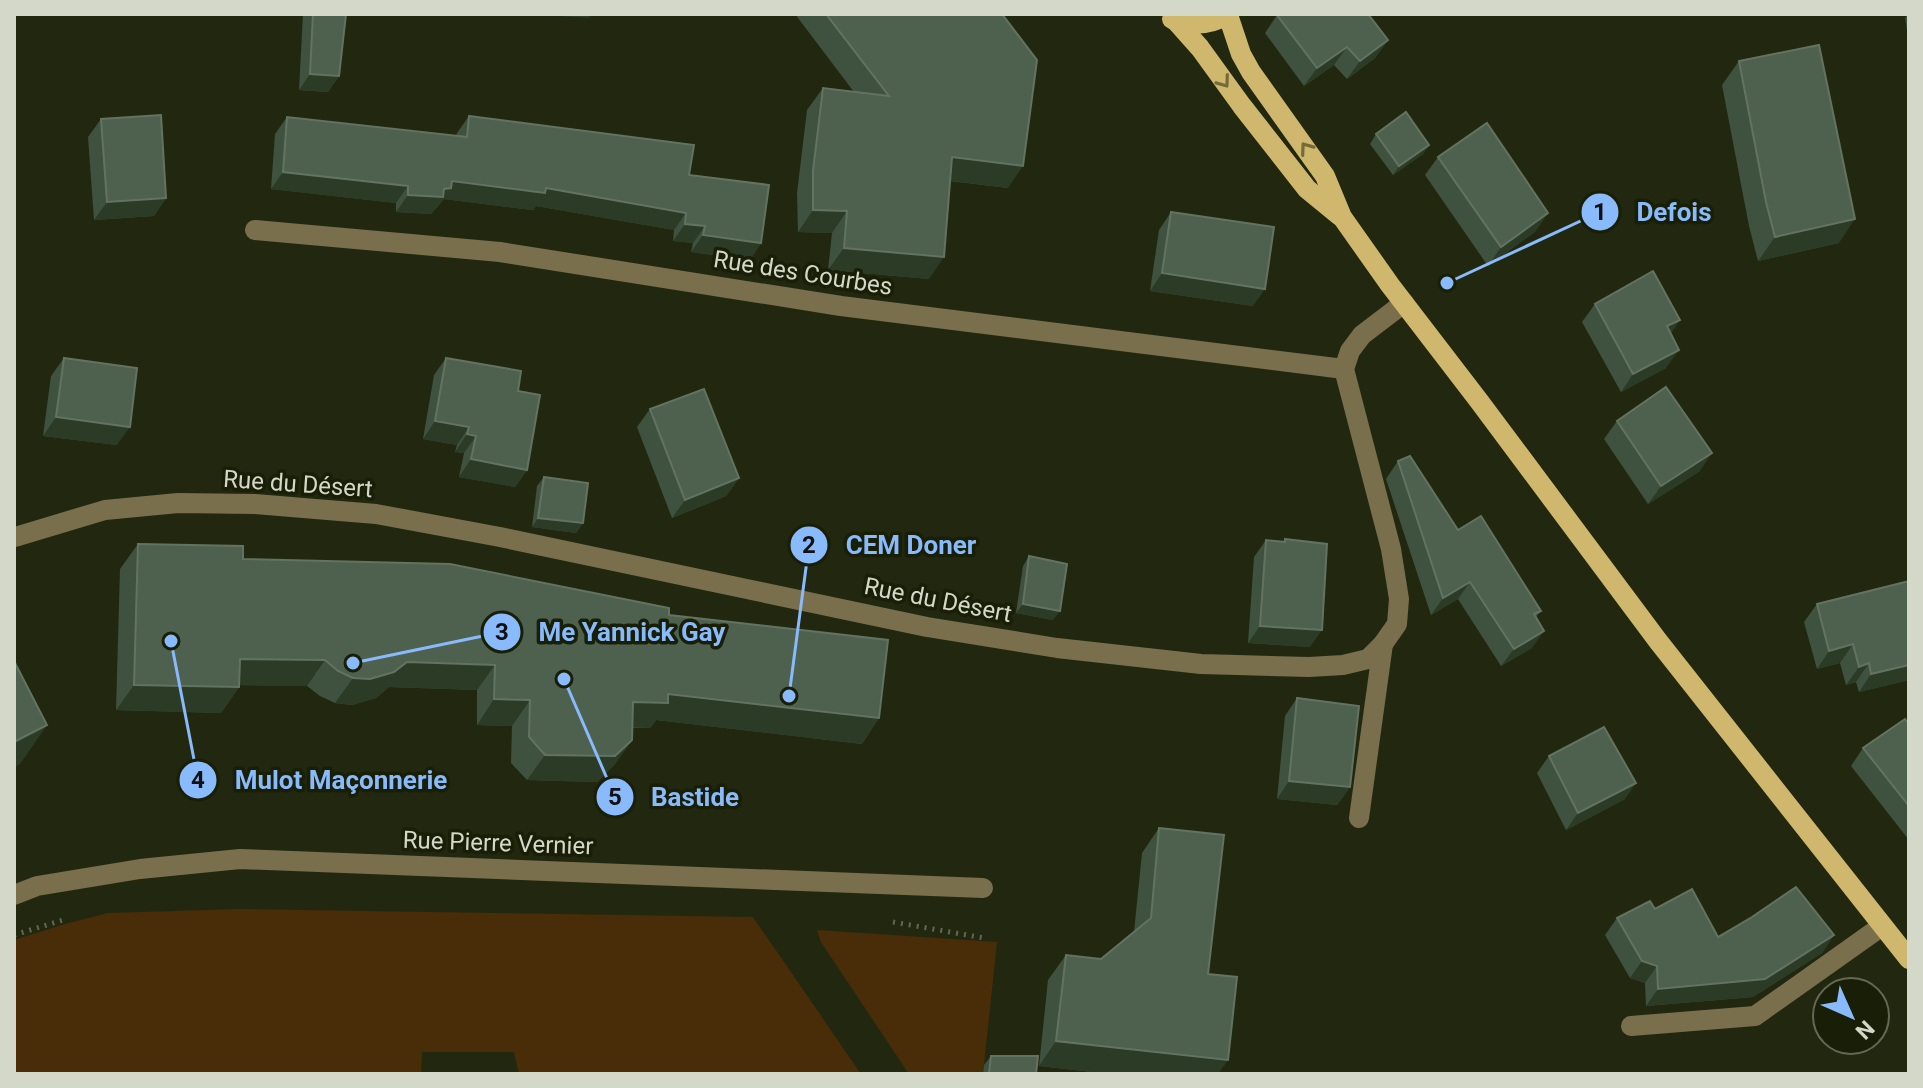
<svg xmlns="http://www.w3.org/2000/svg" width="1923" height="1088" font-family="Roboto,sans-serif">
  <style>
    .green { fill: #492c08 }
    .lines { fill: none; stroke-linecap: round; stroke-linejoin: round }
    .path { stroke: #626753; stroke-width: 5; stroke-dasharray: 2 6; stroke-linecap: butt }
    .minor { stroke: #796f4c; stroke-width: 20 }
    .major { stroke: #cfb86d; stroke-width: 20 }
    .wall { fill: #3e523f }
    .shaded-wall { fill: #2c3b26 }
    .building { fill: #4e604e; stroke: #637361; stroke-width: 2 }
    .oneway { stroke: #746b3a }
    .labels { text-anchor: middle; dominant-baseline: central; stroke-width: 7; stroke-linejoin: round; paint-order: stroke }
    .street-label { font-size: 24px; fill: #d4d8c9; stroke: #191e07 }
    .leader { fill: none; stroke: #88bafc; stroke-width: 3 }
    .callout-dot { fill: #88bafc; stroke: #191e07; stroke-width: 3 }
    .mark-label { font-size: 24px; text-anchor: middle; font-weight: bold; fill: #111 }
    .callout-label { font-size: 26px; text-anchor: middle; font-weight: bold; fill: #88bafc; stroke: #191e07; stroke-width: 7; stroke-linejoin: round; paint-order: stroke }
  </style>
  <rect width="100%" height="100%" fill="#222810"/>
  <g class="green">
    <polygon points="240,909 753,917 861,1074 519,1074 514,1052 422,1052 421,1074 14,1074 14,940 65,924 108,913"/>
    <polygon points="817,930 997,942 983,1074 909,1074 821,942"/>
  </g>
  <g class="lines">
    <g class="path">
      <polyline points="893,922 984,938"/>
      <polyline points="14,935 63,920"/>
    </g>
    <g class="minor">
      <polyline points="255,230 500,252 841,306 1344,369"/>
      <polyline points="15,537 105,510 178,503 255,504 376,514 500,537 927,627 1057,648 1201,664 1309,667 1343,665 1368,659 1383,644 1397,624 1399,599 1391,549 1344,369 1350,351 1362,335 1404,303"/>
      <polyline points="1359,818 1383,644"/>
      <polyline points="14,895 37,886 140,869 240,859 983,888"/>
      <polyline points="1631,1026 1755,1016 1882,926"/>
    </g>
    <g class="major">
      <polyline points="1228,15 1241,54 1251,72 1325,176 1342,217 1390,285 1479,401 1658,641 1909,959"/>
      <path d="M1172,19c20,8 38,6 57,-5"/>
      <polyline points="1176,21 1200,48 1242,106 1307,189 1340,216"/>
    </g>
  </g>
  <g class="wall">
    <polygon points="303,14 346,14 339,76 328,92 299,90"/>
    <polygon points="795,14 1002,14 1008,188 950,181 929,279 828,270 832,233 798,232 797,193 807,110 823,88 854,92"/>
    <polygon points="1908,14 1909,14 1909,42 1905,18"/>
    <polygon points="1277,15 1388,40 1375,58 1347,79 1334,65 1304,86 1265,33"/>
    <polygon points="1739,61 1839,243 1758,261 1749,226 1722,85"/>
    <polygon points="469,116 689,175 761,243 750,260 691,252 693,243 673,241 674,230 536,206 533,210 444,199 431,214 396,212 396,203 271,189 275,134 287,117 456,136 457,133"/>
    <polygon points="101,119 166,198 154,216 94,220 88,137"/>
    <polygon points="1376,134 1429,145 1423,154 1393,175 1370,144"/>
    <polygon points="1438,157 1536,231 1488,266 1425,175"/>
    <polygon points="1171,212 1253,306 1150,291 1159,230"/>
    <polygon points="1595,304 1671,333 1666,368 1621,392 1582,322"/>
    <polygon points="64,358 117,445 43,436 51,376"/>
    <polygon points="446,358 518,391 527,470 515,487 459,477 464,453 455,452 457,445 423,439 434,375"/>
    <polygon points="650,409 739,478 726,496 672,518 637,427"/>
    <polygon points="1617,421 1700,471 1648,504 1604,439"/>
    <polygon points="1398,461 1458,530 1541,611 1536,617 1532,648 1501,666 1458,599 1431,615 1386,479"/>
    <polygon points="544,477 583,523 576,533 532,527 537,486"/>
    <polygon points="1285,539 1310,647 1248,643 1254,557 1266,540 1283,541"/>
    <polygon points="138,544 243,559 669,615 879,718 862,744 656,720 650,728 633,728 632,740 614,765 597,782 527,780 511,763 512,726 477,725 477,690 389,687 376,698 352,705 335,703 320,696 307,686 239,685 239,687 221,713 116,710 120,569"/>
    <polygon points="1029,556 1053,620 1016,613 1023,566"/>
    <polygon points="1817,604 1909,680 1859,692 1856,682 1846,685 1840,663 1817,669 1804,622"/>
    <polygon points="1297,698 1350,787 1337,805 1277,799 1285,716"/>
    <polygon points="1909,724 1909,840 1851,766 1863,748"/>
    <polygon points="1549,756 1625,799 1566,830 1537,773"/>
    <polygon points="1159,828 1208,974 1218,1074 1110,1074 1039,1066 1048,980 1066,955 1101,959 1134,932 1142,853"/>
    <polygon points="1655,909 1718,937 1834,935 1822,953 1753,997 1646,1006 1645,983 1630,978 1605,935 1617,918"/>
    <polygon points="991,1056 1036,1074 983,1074 984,1065"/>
  </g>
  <g class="shaded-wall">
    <polygon points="530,14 592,14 589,18"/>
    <polygon points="1388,40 1375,58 1347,79 1360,61"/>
    <polygon points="1347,47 1334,65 1304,86 1317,68"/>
    <polygon points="310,74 339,76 328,92 299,90"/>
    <polygon points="1429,145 1423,154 1393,175 1399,166"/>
    <polygon points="952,157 1023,166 1008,188 937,179"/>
    <polygon points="283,172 408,186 396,203 271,189"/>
    <polygon points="452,181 546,188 686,213 674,230 536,206 533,210 444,199 431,214 396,212 408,195 444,189"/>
    <polygon points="166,198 154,216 94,220 107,202"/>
    <polygon points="813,210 847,211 832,233 798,232"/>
    <polygon points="1548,213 1536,231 1488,266 1501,247"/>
    <polygon points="1855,219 1839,243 1758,261 1775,237"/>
    <polygon points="685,224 705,226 693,243 673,241"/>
    <polygon points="703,235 761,243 750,260 691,252"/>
    <polygon points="844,248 944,257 929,279 828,270"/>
    <polygon points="1162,273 1265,289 1253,306 1150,291"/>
    <polygon points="1680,320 1668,338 1667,326"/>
    <polygon points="1679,350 1666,368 1621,392 1633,374"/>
    <polygon points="56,417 130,427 117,445 43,436"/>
    <polygon points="435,421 469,427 457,445 423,439"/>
    <polygon points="467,434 476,436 464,453 455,452"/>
    <polygon points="1712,453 1700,471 1648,504 1661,486"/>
    <polygon points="471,459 527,470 515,487 459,477"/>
    <polygon points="739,478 726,496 672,518 685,500"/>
    <polygon points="538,518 583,523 576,533 532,527"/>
    <polygon points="1470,582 1458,599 1431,615 1443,598"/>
    <polygon points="1023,604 1060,611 1053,620 1016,613"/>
    <polygon points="1260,626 1322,630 1310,647 1248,643"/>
    <polygon points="1544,631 1532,648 1501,666 1514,649"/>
    <polygon points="1853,644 1840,663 1817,669 1829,651"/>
    <polygon points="240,659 325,660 307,686 222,685"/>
    <polygon points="407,662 495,665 477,690 389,687 376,698 352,705 335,703 353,678"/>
    <polygon points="1869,663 1856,682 1846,685 1859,667"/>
    <polygon points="1909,665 1909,680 1859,692 1871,674"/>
    <polygon points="134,685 239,687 221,713 116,710"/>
    <polygon points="668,694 879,718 862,744 656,720 650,728 615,727 633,702"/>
    <polygon points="494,699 530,700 512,726 477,725"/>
    <polygon points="47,725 20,764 14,767 14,742"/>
    <polygon points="632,740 614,765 597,782 527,780 545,755"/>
    <polygon points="1289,781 1350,787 1337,805 1277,799"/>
    <polygon points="1636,783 1625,799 1566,830 1578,813"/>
    <polygon points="1834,935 1822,953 1753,997 1646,1006 1658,989"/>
    <polygon points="1642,961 1657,966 1645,983 1630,978"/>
    <polygon points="1056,1041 1228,1060 1218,1074 1110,1074 1039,1066"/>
  </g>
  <g class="building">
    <polygon points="313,14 346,14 339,76 310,74"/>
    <polygon points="826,14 1002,14 1037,60 1023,166 952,157 944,257 844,248 847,211 813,210 813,171 823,88 889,96"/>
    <polygon points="1279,14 1368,14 1388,40 1360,61 1347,47 1317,68 1277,15"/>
    <polygon points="1819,45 1855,219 1775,237 1766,202 1739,61"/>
    <polygon points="1406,112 1429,145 1399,166 1376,134"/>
    <polygon points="161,115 166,198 107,202 101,119"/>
    <polygon points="469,116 694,145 689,175 769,185 761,243 703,235 705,226 685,224 686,213 546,188 545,193 452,181 451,188 444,189 443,197 408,195 408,186 283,172 287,117 467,137"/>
    <polygon points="1487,123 1548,213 1501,247 1438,157"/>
    <polygon points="1171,212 1274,227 1265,289 1162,273"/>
    <polygon points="1653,271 1680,320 1667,326 1679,350 1633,374 1595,304"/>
    <polygon points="64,358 137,368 130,427 56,417"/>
    <polygon points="446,358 521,371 518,391 540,395 527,470 471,459 476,436 467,434 469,427 435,421"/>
    <polygon points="1666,387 1712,453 1661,486 1617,421"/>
    <polygon points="704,389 739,478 685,500 650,409"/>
    <polygon points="1410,456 1458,530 1481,516 1541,611 1534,614 1544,631 1514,649 1470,582 1443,598 1398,461"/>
    <polygon points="544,477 588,483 583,523 538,518"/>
    <polygon points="1285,539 1327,544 1322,630 1260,626 1266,540 1285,542"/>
    <polygon points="138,544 243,546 243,559 450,564 669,608 669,615 888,640 879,718 668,694 668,703 633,702 632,740 615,756 545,755 529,737 530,700 494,699 495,665 407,662 394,672 370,679 353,678 338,671 325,660 240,659 239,687 134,685"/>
    <polygon points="1029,556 1067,564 1060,611 1023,604"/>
    <polygon points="1909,581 1909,665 1871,674 1869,663 1859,667 1853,644 1829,651 1817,604"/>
    <polygon points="14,661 47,725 14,742"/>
    <polygon points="1297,698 1359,706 1350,787 1289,781"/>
    <polygon points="1905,719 1909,724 1909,806 1863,748"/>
    <polygon points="1604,727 1636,783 1578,813 1549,756"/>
    <polygon points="1159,828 1224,835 1208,974 1237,977 1228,1060 1056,1041 1066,955 1101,959 1151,918"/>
    <polygon points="1796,887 1834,935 1765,979 1658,989 1657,966 1642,961 1617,918 1650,901 1655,909 1692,889 1718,937 1752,917"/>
    <polygon points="991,1056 1038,1056 1036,1074 989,1074"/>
  </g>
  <defs><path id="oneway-chevron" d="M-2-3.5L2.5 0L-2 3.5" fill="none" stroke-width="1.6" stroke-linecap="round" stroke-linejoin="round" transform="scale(2)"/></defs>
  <g class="oneway">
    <use href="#oneway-chevron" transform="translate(1224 82) rotate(54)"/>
    <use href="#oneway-chevron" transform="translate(1306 148) rotate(-126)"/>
  </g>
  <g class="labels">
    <g class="street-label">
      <text transform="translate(803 273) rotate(9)">Rue des Courbes</text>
      <text transform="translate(298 484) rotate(4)">Rue du Désert</text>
      <text transform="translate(938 600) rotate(11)">Rue du Désert</text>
      <text transform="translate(498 843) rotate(2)">Rue Pierre Vernier</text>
    </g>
  </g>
  <path class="leader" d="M1447 283L1600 212M789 696L809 545M353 663L502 632M171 641L198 780M564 679L615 797"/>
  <g class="callout-dot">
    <circle cx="1447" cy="283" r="8"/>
    <circle cx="789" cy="696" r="8"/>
    <circle cx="353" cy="663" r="8"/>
    <circle cx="171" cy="641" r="8"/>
    <circle cx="564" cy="679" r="8"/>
    <circle cx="1600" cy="212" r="20"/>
    <circle cx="809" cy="545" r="20"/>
    <circle cx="502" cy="632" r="20"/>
    <circle cx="198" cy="780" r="20"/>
    <circle cx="615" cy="797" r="20"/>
  </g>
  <g class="mark-label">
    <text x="1600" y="220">1</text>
    <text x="809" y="553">2</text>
    <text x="502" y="640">3</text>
    <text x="198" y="788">4</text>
    <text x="615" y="805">5</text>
  </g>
  <g class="callout-label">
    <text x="1674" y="221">Defois</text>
    <text x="911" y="554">CEM Doner</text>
    <text x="632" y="641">Me Yannick Gay</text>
    <text x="341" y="789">Mulot Maçonnerie</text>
    <text x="695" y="806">Bastide</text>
  </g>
  <rect width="1923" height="1088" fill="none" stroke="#d4d8c9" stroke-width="32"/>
  <g transform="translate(1851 1016) rotate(135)"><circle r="38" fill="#191e07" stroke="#646855" stroke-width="2"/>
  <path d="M0-6L14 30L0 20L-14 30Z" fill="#88bafc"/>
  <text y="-12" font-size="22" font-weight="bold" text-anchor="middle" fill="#d4d8c9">N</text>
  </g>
</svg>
